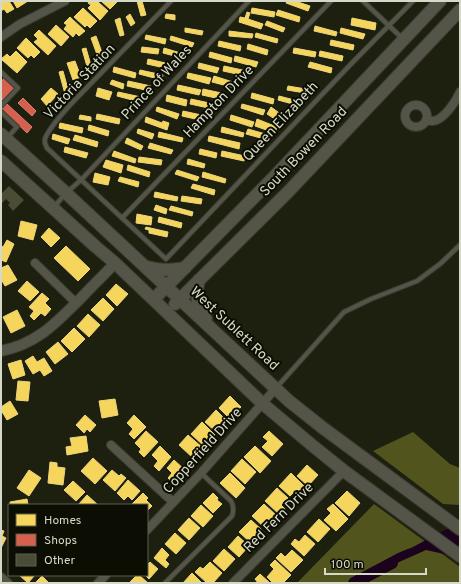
<svg xmlns="http://www.w3.org/2000/svg" width="461" height="584" font-family="Overpass,sans-serif">
  <style>
    .forest { fill: #51551d }
    .water { fill: #1c031d }
    .homes { fill: #f6d55c; stroke: #edd67c }
    .shops { fill: #d6604d; stroke: #d68472 }
    .lines { fill: none; stroke-linecap: round; stroke-linejoin: round }
    .river { stroke: #1c031d; stroke-width: 12 }
    .building { fill: #4a4c35 }
    .service-casing { stroke: #393b30; stroke-width: 6 }
    .minor-casing { stroke: #393b30; stroke-width: 10 }
    .tertiary-casing { stroke: #393b30; stroke-width: 12 }
    .secondary-casing { stroke: #393b30; stroke-width: 14 }
    .service { stroke: #545548; stroke-width: 4 }
    .minor { stroke: #545548; stroke-width: 8 }
    .tertiary { stroke: #545548; stroke-width: 10 }
    .secondary { stroke: #545548; stroke-width: 12 }
    .labels { text-anchor: middle; dominant-baseline: central; stroke-width: 4; stroke-linejoin: round; paint-order: stroke }
    .street-label { font-size: 14px; fill: #d7d9c8; stroke: #0d0e03 }
  </style>
  <rect width="100%" height="100%" fill="#1d1f0f"/>
  <g class="forest">
    <polygon points="413,432 450,464 460,468 460,505 443,504 373,451"/>
    <polygon points="374,504 460,567 460,583 297,583"/>
  </g>
  <path class="water" d="M460,522v22l-16,10 -18,-4 -47,21 -2,-3c10,-10 21,-16 34,-20z"/>
  <g class="homes">
    <polygon points="1,1 9,1 14,9 7,13 4,9 1,11"/>
    <polygon points="13,1 28,1 17,8"/>
    <polygon points="89,1 97,1 108,11 100,20 88,8 91,5 88,3"/>
    <polygon points="101,1 118,1 110,9"/>
    <polygon points="137,1 142,1 146,15 141,16"/>
    <polygon points="287,1 295,1 310,6 308,11 286,3"/>
    <polygon points="83,8 97,21 90,28 87,25 85,27 74,17"/>
    <polygon points="252,8 275,12 274,17 251,13"/>
    <polygon points="278,10 300,17 299,22 276,15"/>
    <polygon points="247,12 250,13 248,19 263,24 261,29 239,22 240,17 245,18"/>
    <polygon points="130,14 135,23 131,26 126,17"/>
    <polygon points="166,14 175,15 175,20 165,18"/>
    <polygon points="70,17 85,31 79,36 76,33 73,37 64,29 67,25 64,23"/>
    <polygon points="120,18 124,35 120,36 115,20"/>
    <polygon points="352,18 376,23 375,30 351,25"/>
    <polygon points="267,21 285,28 283,32 265,25"/>
    <polygon points="56,25 69,37 61,46 48,34"/>
    <polygon points="315,26 337,32 336,36 314,31"/>
    <polygon points="185,28 203,31 202,35 185,32"/>
    <polygon points="341,28 365,34 363,39 340,33"/>
    <polygon points="39,30 56,46 48,55 34,42 38,39 34,35"/>
    <polygon points="229,31 253,34 252,38 229,36"/>
    <polygon points="256,33 278,39 277,43 255,37"/>
    <polygon points="146,35 166,39 165,44 145,39"/>
    <polygon points="96,36 104,58 99,60 91,38"/>
    <polygon points="171,36 194,43 192,47 170,40"/>
    <polygon points="26,38 40,52 34,58 31,55 28,58 17,48"/>
    <polygon points="331,40 354,45 353,50 330,45"/>
    <polygon points="219,41 241,46 240,51 218,46"/>
    <polygon points="248,44 268,50 267,55 247,49"/>
    <polygon points="142,47 159,49 158,54 141,52"/>
    <polygon points="86,48 92,69 88,70 82,49"/>
    <polygon points="164,48 184,54 182,58 163,53"/>
    <polygon points="294,48 316,52 315,57 293,53"/>
    <polygon points="16,51 27,62 17,73 1,59 7,54 10,57"/>
    <polygon points="320,51 343,56 342,61 319,56"/>
    <polygon points="210,52 232,58 231,63 209,57"/>
    <polygon points="235,56 258,62 256,67 234,61"/>
    <polygon points="148,59 170,64 169,69 147,64"/>
    <polygon points="75,61 81,77 73,80 67,63"/>
    <polygon points="310,62 332,68 331,73 308,67"/>
    <polygon points="199,63 219,68 217,73 198,68"/>
    <polygon points="224,66 247,71 246,76 223,71"/>
    <polygon points="114,67 136,73 135,78 113,72"/>
    <polygon points="140,70 163,75 162,80 139,74"/>
    <polygon points="63,71 69,93 65,94 59,72"/>
    <polygon points="188,73 211,78 209,84 187,78"/>
    <polygon points="214,76 236,83 235,88 212,82"/>
    <polygon points="112,80 124,84 123,89 110,84"/>
    <polygon points="128,81 151,86 150,91 127,86"/>
    <polygon points="178,85 201,90 199,95 177,90"/>
    <polygon points="288,86 312,90 311,94 287,90"/>
    <polygon points="51,88 58,94 47,106 41,99"/>
    <polygon points="98,88 112,92 109,100 96,96"/>
    <polygon points="203,89 226,94 225,100 202,95"/>
    <polygon points="118,92 141,97 140,102 117,96"/>
    <polygon points="252,93 274,99 273,104 251,98"/>
    <polygon points="167,95 187,100 186,106 166,101"/>
    <polygon points="279,96 302,102 300,106 278,100"/>
    <polygon points="191,99 214,104 213,109 190,104"/>
    <polygon points="242,104 265,110 263,115 241,108"/>
    <polygon points="157,107 179,114 177,119 156,111"/>
    <polygon points="271,107 282,115 278,121 267,114"/>
    <polygon points="183,111 206,116 204,121 182,116"/>
    <polygon points="97,114 120,119 119,124 96,119"/>
    <polygon points="80,115 91,117 91,121 79,119"/>
    <polygon points="231,115 254,122 252,127 230,120"/>
    <polygon points="146,117 162,123 163,121 169,123 167,130 145,122"/>
    <polygon points="257,119 277,127 275,133 255,126"/>
    <polygon points="60,123 83,128 82,133 59,128"/>
    <polygon points="89,125 109,131 108,136 88,130"/>
    <polygon points="222,127 244,133 243,137 221,132"/>
    <polygon points="138,129 154,134 152,139 137,133"/>
    <polygon points="248,129 269,135 268,140 246,134"/>
    <polygon points="159,132 183,138 182,142 158,137"/>
    <polygon points="53,134 70,139 68,144 52,139"/>
    <polygon points="75,135 98,142 97,147 73,140"/>
    <polygon points="209,136 240,143 239,149 208,141"/>
    <polygon points="127,138 143,146 141,150 125,143"/>
    <polygon points="150,143 173,150 171,154 148,148"/>
    <polygon points="65,147 88,153 86,158 64,152"/>
    <polygon points="200,149 217,153 216,158 199,154"/>
    <polygon points="114,151 136,159 135,163 112,156"/>
    <polygon points="222,151 245,156 244,161 221,156"/>
    <polygon points="139,157 162,160 161,165 138,162"/>
    <polygon points="188,159 205,164 204,168 187,164"/>
    <polygon points="106,160 123,165 121,173 103,167"/>
    <polygon points="128,165 150,172 149,177 127,170"/>
    <polygon points="177,170 199,177 197,181 175,174"/>
    <polygon points="203,172 226,179 225,183 202,177"/>
    <polygon points="95,173 110,177 108,185 93,182"/>
    <polygon points="120,177 139,182 138,187 118,181"/>
    <polygon points="193,184 215,190 214,195 191,188"/>
    <polygon points="155,192 178,197 177,201 154,197"/>
    <polygon points="182,196 202,199 201,204 181,201"/>
    <polygon points="156,205 167,209 166,214 154,210"/>
    <polygon points="171,206 193,212 192,216 169,210"/>
    <polygon points="137,214 152,217 151,225 136,223"/>
    <polygon points="159,217 182,223 181,228 158,222"/>
    <polygon points="21,221 37,225 33,240 18,236"/>
    <polygon points="146,227 168,232 167,237 149,233 149,230 145,229"/>
    <polygon points="49,228 60,238 51,247 41,237"/>
    <polygon points="7,240 14,244 6,262 1,260 1,246 3,247"/>
    <polygon points="66,246 90,269 78,281 54,258"/>
    <polygon points="8,265 17,280 5,286 1,279 1,268"/>
    <polygon points="27,281 39,292 30,301 18,291"/>
    <polygon points="116,284 128,294 117,306 106,295"/>
    <polygon points="42,293 49,299 45,303 51,309 45,316 41,313 34,320 30,316 34,311 29,307"/>
    <polygon points="103,298 114,309 103,321 91,310"/>
    <polygon points="17,310 25,326 11,333 3,317"/>
    <polygon points="88,314 100,325 89,337 77,326"/>
    <polygon points="74,328 85,339 72,352 61,341"/>
    <polygon points="58,342 68,354 55,364 46,352"/>
    <polygon points="33,356 37,362 44,358 52,371 44,376 40,370 33,374 25,361"/>
    <polygon points="21,360 25,375 13,379 8,364"/>
    <polygon points="18,381 30,382 28,401 16,400"/>
    <polygon points="230,396 241,407 230,419 219,408"/>
    <polygon points="115,399 118,415 102,418 99,401"/>
    <polygon points="10,401 18,414 7,420 1,410 1,407"/>
    <polygon points="216,410 227,421 216,432 205,422"/>
    <polygon points="85,415 96,425 90,432 87,429 84,433 76,425"/>
    <polygon points="134,415 146,427 134,439 129,434 133,429 127,423"/>
    <polygon points="202,422 215,435 204,446 191,434"/>
    <polygon points="146,431 158,442 144,457 139,452 141,449 135,443"/>
    <polygon points="269,431 283,444 272,456 262,447 268,441 263,437"/>
    <polygon points="188,435 203,448 193,458 179,445"/>
    <polygon points="86,436 88,451 67,455 66,447 72,446 70,438"/>
    <polygon points="160,446 171,457 159,471 154,466 158,461 152,455"/>
    <polygon points="255,446 271,461 260,473 244,457"/>
    <polygon points="93,458 107,471 95,484 81,471"/>
    <polygon points="242,459 256,472 245,484 231,471"/>
    <polygon points="174,460 185,470 173,483 168,478 172,473 167,468"/>
    <polygon points="50,462 57,463 57,467 65,468 63,485 48,483"/>
    <polygon points="307,465 318,475 308,486 297,476"/>
    <polygon points="29,470 41,478 29,496 17,488"/>
    <polygon points="112,470 119,476 121,474 126,478 115,491 103,480"/>
    <polygon points="230,473 245,488 236,498 220,483"/>
    <polygon points="291,473 306,488 301,493 297,489 290,496 279,486"/>
    <polygon points="128,480 140,491 132,500 128,496 124,500 117,493"/>
    <polygon points="73,481 85,492 76,501 64,490"/>
    <polygon points="277,488 288,498 281,505 285,509 280,515 265,501"/>
    <polygon points="347,491 360,503 349,516 335,503"/>
    <polygon points="143,493 148,498 146,500 152,506 147,511 147,505 131,505"/>
    <polygon points="213,493 218,498 217,500 222,504 213,513 203,503"/>
    <polygon points="87,495 98,505 78,505"/>
    <polygon points="27,499 28,505 10,505 10,502"/>
    <polygon points="264,504 276,515 267,523 270,526 266,529 252,516"/>
    <polygon points="333,504 348,519 336,531 324,520 331,513 327,509"/>
    <polygon points="201,505 213,516 203,527 191,516"/>
    <polygon points="189,518 200,528 189,540 178,530"/>
    <polygon points="319,519 330,529 318,542 307,532"/>
    <polygon points="251,520 261,529 255,536 257,538 252,544 239,532"/>
    <polygon points="1,530 4,531 2,536 6,538 1,548"/>
    <polygon points="175,533 186,543 176,554 165,544"/>
    <polygon points="305,535 315,544 304,556 291,544 295,539 299,542"/>
    <polygon points="238,536 249,546 239,557 228,547"/>
    <polygon points="162,548 169,555 165,560 169,564 166,568 154,558"/>
    <polygon points="224,549 235,559 224,571 213,561"/>
    <polygon points="292,550 303,560 291,572 276,558 281,553 285,557"/>
    <polygon points="275,560 291,575 283,583 273,583 267,577 274,569 270,565"/>
    <polygon points="150,562 158,569 149,579 145,575 147,575 147,565"/>
    <polygon points="210,562 222,573 213,583 207,583 195,572 200,567 203,569"/>
    <polygon points="192,573 202,583 183,583"/>
    <polygon points="260,574 270,583 258,583 255,579"/>
    <polygon points="19,575 35,575 28,583"/>
    <polygon points="137,575 139,575 148,583 129,583"/>
    <polygon points="42,576 49,583 35,583"/>
  </g>
  <g class="shops">
    <polygon points="4,78 14,88 2,102 1,82"/>
    <polygon points="23,98 36,111 32,116 18,103"/>
    <polygon points="7,104 32,127 27,133 2,109"/>
  </g>
  <g class="lines">
    <polyline class="river" points="354,583 392,563"/>
  </g>
  <polygon class="building" points="9,186 24,200 13,211 8,205 10,203 6,199 1,204 1,194"/>
  <g class="lines">
    <defs>
      <g id="service">
        <path d="M171,1l-101,104c-7,8 -22,24 -25,34 -1,4 1,6 2,9l119,111 184,-194 63,-64"/>
        <polyline points="363,1 403,39"/>
        <polyline points="1,72 18,88 1,106"/>
        <polyline points="1,112 17,127 7,138"/>
        <polyline points="54,207 66,193 81,180 249,1"/>
        <polyline points="122,218 331,1"/>
        <polyline points="276,388 344,312 371,299 417,281 440,264 460,245"/>
        <path d="M165,583l67,-67c2,-6 2,-10 -1,-15l-30,-28"/>
      </g>
      <g id="minor">
        <polyline points="1,37 20,24 65,1"/>
        <circle cx="416" cy="116" r="11"/>
        <path d="M426,120c3,1 5,1 7,1 11,-1 23,-20 27,-29"/>
        <polyline points="35,263 76,303"/>
        <polyline points="111,445 173,502"/>
        <polyline points="147,530 201,473 276,388"/>
        <polyline points="1,577 8,583"/>
        <polyline points="98,583 106,575"/>
        <polyline points="233,583 344,471"/>
      </g>
      <path id="tertiary" d="M1,351c36,-7 55,-28 80,-53 11,-12 23,-23 34,-35"/>
      <g id="secondary">
        <polyline points="1,134 66,193 289,401 323,428 460,529"/>
        <polyline points="1,161 96,247 115,263 263,404 313,446 344,471 460,556"/>
        <path d="M147,267c15,4 22,3 38,1"/>
        <path d="M199,280c-4,16 -2,24 7,39"/>
        <polyline points="154,299 273,178 440,1"/>
        <polyline points="175,304 288,192 460,10"/>
      </g>
    </defs>
    <use href="#service" class="service-casing"/>
    <use href="#minor" class="minor-casing"/>
    <use href="#tertiary" class="tertiary-casing"/>
    <use href="#secondary" class="secondary-casing"/>
    <use href="#service" class="service"/>
    <use href="#minor" class="minor"/>
    <use href="#tertiary" class="tertiary"/>
    <use href="#secondary" class="secondary"/>
  </g>
  <g class="labels">
    <g class="street-label">
      <text transform="translate(80 82) rotate(-47)">Victoria Station</text>
      <text transform="translate(157 83) rotate(-47)">Prince of Wales</text>
      <text transform="translate(219 102) rotate(-46)">Hampton Drive</text>
      <text transform="translate(281 122) rotate(-47)">Queen Elizabeth</text>
      <text transform="translate(304 152) rotate(-46)">South Bowen Road</text>
      <text transform="translate(234 329) rotate(43)">West Sublett Road</text>
      <text transform="translate(203 451) rotate(-48)">Copperfield Drive</text>
      <text transform="translate(279 518) rotate(-45)">Red Fern Drive</text>
    </g>
  </g>
  <rect width="461" height="584" fill="none" stroke="#d7d9c8" stroke-width="4"/>
  <rect x="8" y="504" width="140" height="72" fill="#0d0e03" stroke="#5e5f52"/>
  <rect x="16" y="514" width="20" height="12" fill="#f6d55c" stroke="#5e5f52"/>
  <text x="44" y="524" font-size="12" fill="#d7d9c8">Homes</text>
  <rect x="16" y="534" width="20" height="12" fill="#d6604d" stroke="#5e5f52"/>
  <text x="44" y="544" font-size="12" fill="#d7d9c8">Shops</text>
  <rect x="16" y="554" width="20" height="12" fill="#4a4c35" stroke="#5e5f52"/>
  <text x="44" y="564" font-size="12" fill="#d7d9c8">Other</text>
  <path d="M325 568v6h101v-6" fill="none" stroke="#d7d9c8" stroke-width="2"/>
  <text x="331" y="568" font-size="12" fill="#d7d9c8" stroke="#0d0e03" stroke-width="3" paint-order="stroke">100 m</text>
</svg>
